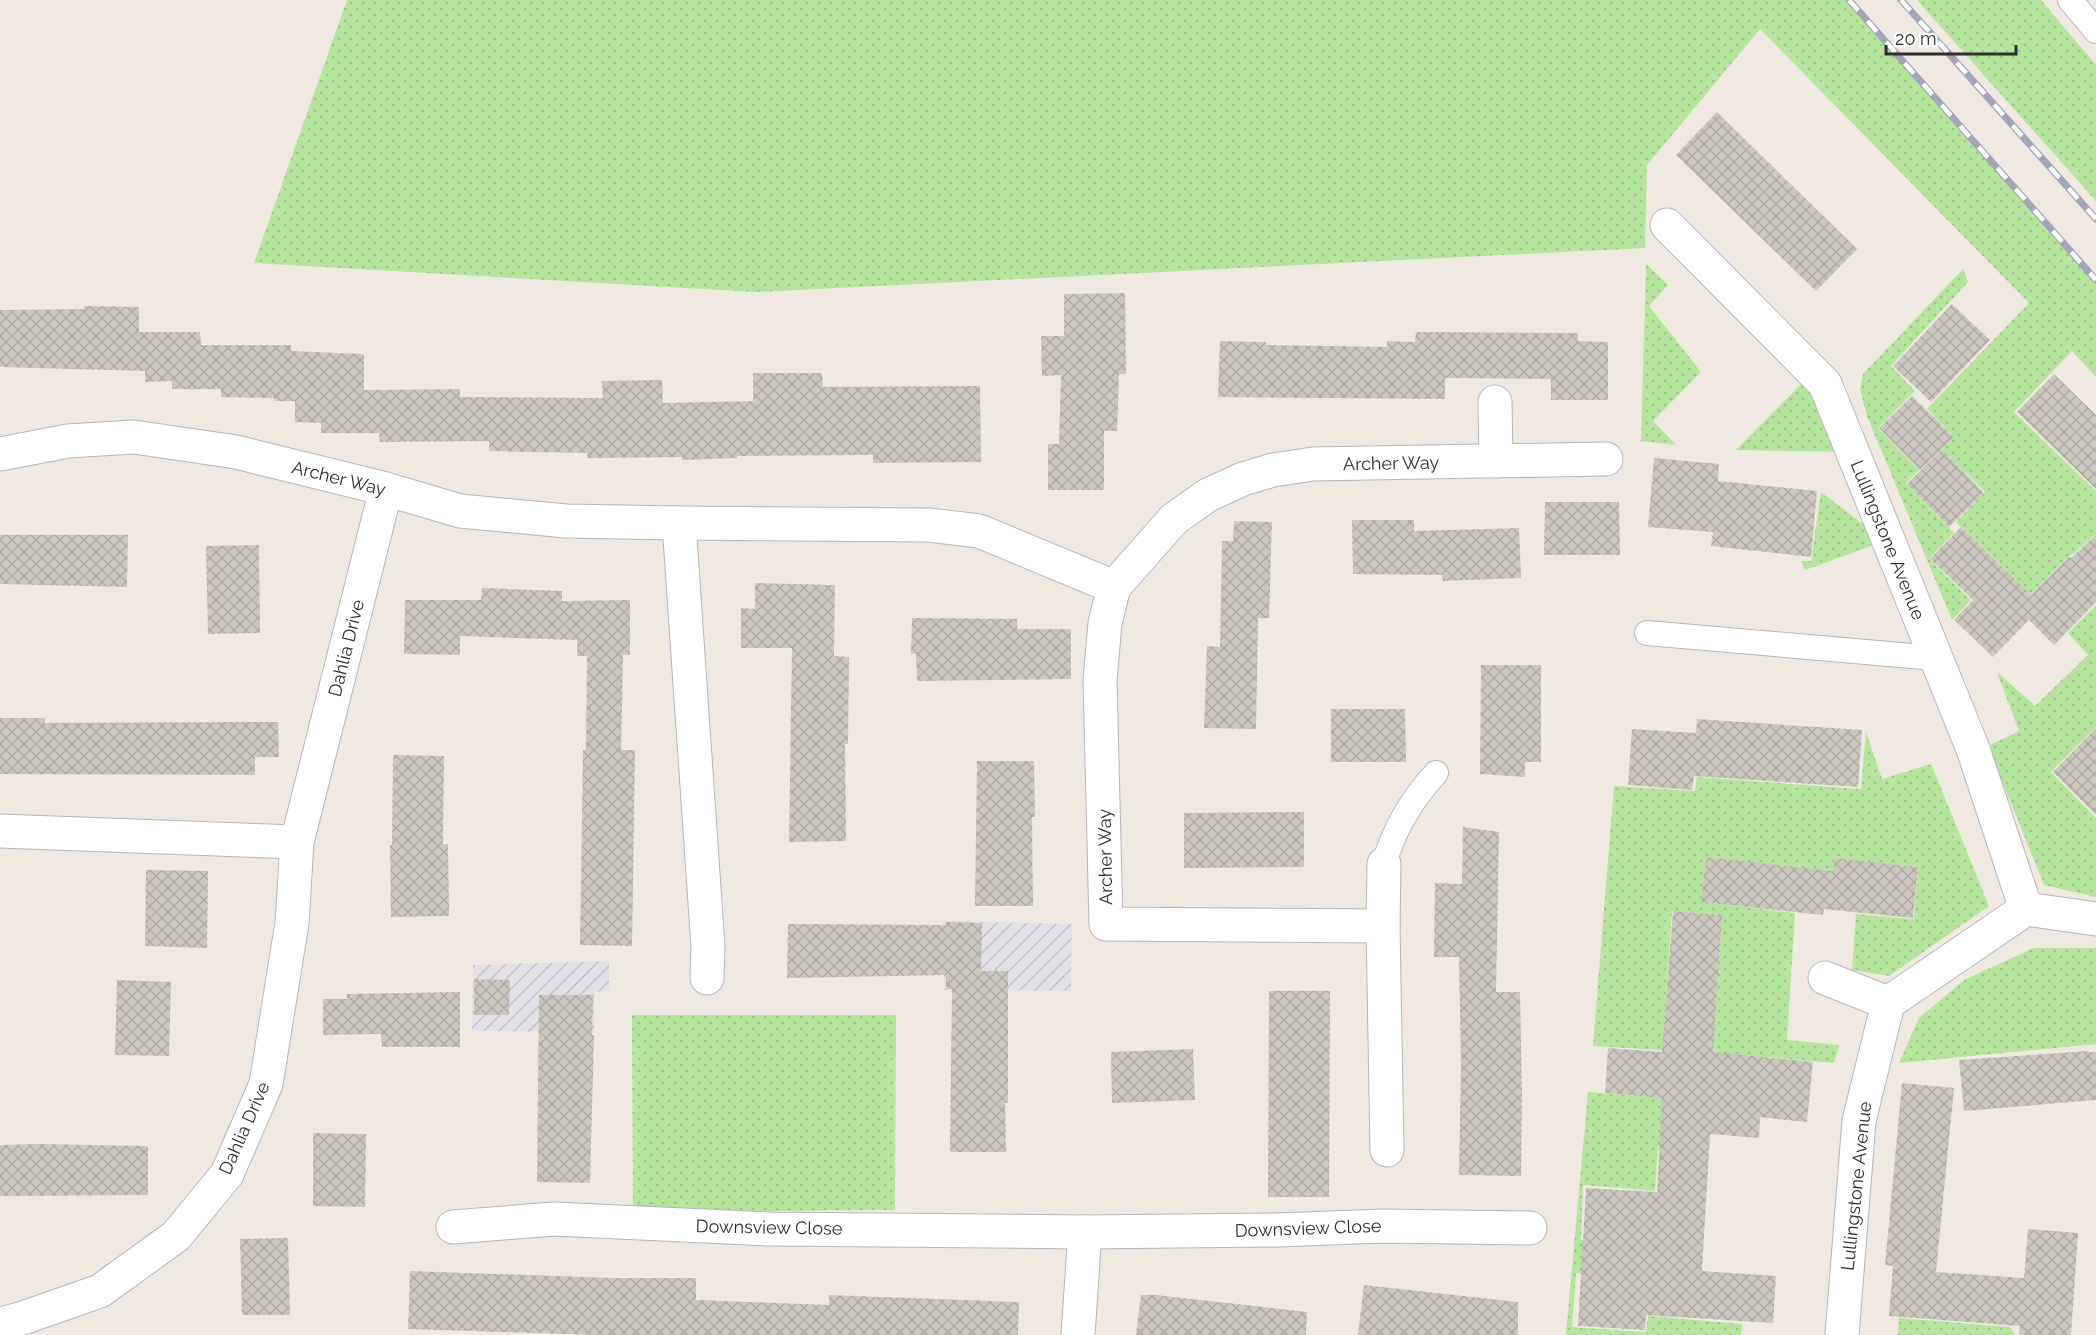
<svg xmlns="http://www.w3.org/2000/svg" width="2096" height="1335" font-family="Raleway,sans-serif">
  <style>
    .industrial { fill: url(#industrial-furrows) }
    .grass { fill: url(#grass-dots); fill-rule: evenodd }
    .building { fill: url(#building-cross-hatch) }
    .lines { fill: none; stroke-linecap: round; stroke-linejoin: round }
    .service-casing { stroke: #b4b7c1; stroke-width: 26 }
    .minor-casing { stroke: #b4b7c1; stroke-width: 35 }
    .service { stroke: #fff; stroke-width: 24 }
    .minor { stroke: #fff; stroke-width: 33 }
    .rail-casing { stroke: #a3a6b8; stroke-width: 7 }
    .rail { stroke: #fff; stroke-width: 4.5; stroke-dasharray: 14; stroke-linecap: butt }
    .labels { text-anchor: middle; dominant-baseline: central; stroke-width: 6; stroke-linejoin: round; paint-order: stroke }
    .street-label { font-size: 18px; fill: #2e2e2e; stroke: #fff }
  </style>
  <defs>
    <pattern id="industrial-furrows" width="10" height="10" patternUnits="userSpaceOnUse" patternTransform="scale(1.5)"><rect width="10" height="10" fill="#e3e1e8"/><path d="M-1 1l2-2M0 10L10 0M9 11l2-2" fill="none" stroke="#c3c1c7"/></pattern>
    <pattern id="grass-dots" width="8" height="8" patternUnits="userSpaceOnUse" patternTransform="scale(1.5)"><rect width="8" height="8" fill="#b6e59e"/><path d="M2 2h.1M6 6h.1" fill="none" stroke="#9dc588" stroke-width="1.8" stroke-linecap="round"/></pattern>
    <pattern id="building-cross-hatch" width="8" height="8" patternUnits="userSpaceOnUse" patternTransform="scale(1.5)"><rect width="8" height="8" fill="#cbc7bf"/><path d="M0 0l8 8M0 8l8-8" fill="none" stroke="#afaba4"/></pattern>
  </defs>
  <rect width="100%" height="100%" fill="#efe9e1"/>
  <g class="industrial">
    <polygon points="944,921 1072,924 1071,991 944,990"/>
    <polygon points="609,961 609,991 594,992 594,1032 472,1031 473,965"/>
  </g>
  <g class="grass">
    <polygon points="347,0 1852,0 2096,279 2096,377 2072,351 2014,412 2096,491 2096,534 2077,551 2068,557 2016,609 2004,568 1956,522 1985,492 1942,449 1954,437 1927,409 2029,303 1760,29 1647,165 1645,248 756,292 254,263"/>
    <polygon points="1917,0 2041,0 2096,65 2096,201"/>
    <polygon points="1646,264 1668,285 1649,306 1701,372 1653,421 1676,445 1641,441"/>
    <polygon points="1963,269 1968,282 1891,366 1915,391 1878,428 1919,470 1906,483 1954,533 1929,559 1971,600 1952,620 1867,416 1860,390 1863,374"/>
    <polygon points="1809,376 1849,452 1736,450"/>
    <polygon points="1821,492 1885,541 1805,570 1801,561 1811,561"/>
    <polygon points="2096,605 2096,727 2051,772 2096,818 2096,897 2044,885 1988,746 2019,731 1997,672 2035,706 2088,655 2068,633"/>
    <path d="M1866,732l16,47 49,-15 58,142 -100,70 -37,-6 4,-56 58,5 4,-52 -83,-9 -1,13 -128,-13 -5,44 94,11 -8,127 52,5 -5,18 -67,-6 -6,30 -86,-36 -82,-5 21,-260 81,5 2,-14 164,12zM1672,911l50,4 -8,116 -50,-4z"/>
    <polygon points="2034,948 2096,948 2096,1044 1899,1063 1919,1018 1964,980"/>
    <polygon points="632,1015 896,1015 895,1210 633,1212"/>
    <polygon points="1588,1092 1675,1099 1672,1146 1658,1146 1655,1191 1583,1185 1581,1240 1655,1244 1646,1279 1576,1273 1572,1327 1646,1332 1648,1316 1742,1324 1741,1335 1566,1335"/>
    <polygon points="1899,1318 2010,1327 2015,1335 1898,1335"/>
  </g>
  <g class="building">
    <polygon points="1717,112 1857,249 1816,291 1676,155"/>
    <polygon points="1125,293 1126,374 1119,374 1117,431 1104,431 1104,490 1048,490 1048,444 1059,444 1061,375 1042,376 1041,336 1064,336 1064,294"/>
    <polygon points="1952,304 1990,340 1931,402 1893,366"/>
    <polygon points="84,306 139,307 139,332 200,332 201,345 291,345 291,351 364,354 364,390 460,389 460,397 603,398 602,381 662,380 663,403 753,401 753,373 822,373 823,387 980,386 981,462 873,463 873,455 737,456 737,458 682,460 682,457 588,458 587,453 489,451 489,441 380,442 379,433 321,433 321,423 295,422 295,401 274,401 274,398 221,397 221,389 172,389 172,381 145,382 145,371 0,367 0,310 84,309"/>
    <polygon points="1416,332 1578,333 1578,341 1608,342 1608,400 1551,400 1551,379 1445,378 1445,399 1218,397 1220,341 1266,342 1266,345 1387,347 1387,341 1415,342"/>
    <polygon points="2054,374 2096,415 2096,489 2017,412"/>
    <polygon points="1912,396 1954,437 1920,470 1879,428"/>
    <polygon points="1942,449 1984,493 1949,527 1907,484"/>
    <polygon points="1654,458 1719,464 1718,481 1817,491 1811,557 1711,546 1713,532 1648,527"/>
    <polygon points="1545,502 1619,502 1620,555 1544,555"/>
    <polygon points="1352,520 1414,520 1414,531 1519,528 1521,578 1443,581 1442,575 1353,574"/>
    <polygon points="1234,521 1272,522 1269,618 1258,618 1256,729 1204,728 1207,646 1220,647 1222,541 1233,541"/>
    <polygon points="1961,527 2031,595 2069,557 2071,558 2096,535 2096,602 2054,645 2029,620 1993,657 1954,620 1973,600 1930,559"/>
    <polygon points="0,535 128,535 127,587 0,584"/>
    <polygon points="259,545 260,633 208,634 206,546"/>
    <polygon points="755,583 835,585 834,656 849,657 848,744 845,744 846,841 789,842 792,648 741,648 741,608 755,609"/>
    <polygon points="482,588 562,591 562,601 630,600 630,655 623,655 621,750 635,750 632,946 580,945 583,750 586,750 587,656 577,656 577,640 460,636 460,655 404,654 405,600 481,600"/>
    <polygon points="912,618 1017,619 1017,629 1071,629 1071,679 917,681 916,654 911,654"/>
    <polygon points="1481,665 1541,665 1541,762 1525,762 1525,777 1480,774"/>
    <polygon points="1331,709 1405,709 1406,762 1331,762"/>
    <polygon points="0,718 45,718 45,723 278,722 279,757 255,757 255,775 0,774"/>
    <polygon points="1697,719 1862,730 1858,787 1694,776 1692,790 1628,785 1632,729 1696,733"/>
    <polygon points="2096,728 2096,815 2053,772"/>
    <polygon points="393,755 444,756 443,844 448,844 449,916 391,917 390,845 392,845"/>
    <polygon points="977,761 1034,761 1035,817 1032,817 1033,906 975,906"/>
    <polygon points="1304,812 1304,867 1184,868 1184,813"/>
    <polygon points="1463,827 1499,832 1496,992 1520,992 1522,1098 1521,1176 1459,1175 1461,1065 1459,957 1434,957 1435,883 1462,884"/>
    <polygon points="1706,857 1833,871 1835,858 1918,867 1913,918 1824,909 1823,915 1701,902"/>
    <polygon points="146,870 208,871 207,948 145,946"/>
    <polygon points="1673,911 1722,915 1713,1052 1813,1062 1807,1122 1760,1117 1759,1138 1710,1134 1702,1271 1776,1276 1773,1323 1646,1315 1645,1330 1578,1326 1586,1188 1657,1192 1662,1098 1605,1093 1608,1048 1662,1052"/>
    <polygon points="946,922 982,923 981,971 1008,971 1008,1103 1005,1103 1006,1152 950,1152 952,989 946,989 946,975 787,978 788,924 946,925"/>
    <polygon points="474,979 510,980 509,1015 474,1015"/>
    <polygon points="117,980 171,982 169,1056 115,1055"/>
    <polygon points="1269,991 1330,991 1329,1197 1268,1197"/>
    <polygon points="460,992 460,1047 382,1047 381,1034 323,1035 323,999 347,999 347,994"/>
    <polygon points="539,995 593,995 592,1035 594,1035 590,1183 537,1182"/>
    <polygon points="1193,1049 1195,1100 1112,1103 1111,1052"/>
    <polygon points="2088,1051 2089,1052 2096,1052 2096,1100 1964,1111 1959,1060"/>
    <polygon points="1902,1083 1954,1088 1936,1272 2024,1278 2028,1229 2078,1233 2071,1335 2019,1335 2020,1326 1889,1316 1893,1266 1885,1265"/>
    <polygon points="313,1133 366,1134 365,1207 313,1206"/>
    <polygon points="38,1144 148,1146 148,1195 0,1196 0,1145"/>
    <polygon points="288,1238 290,1315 242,1315 240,1239"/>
    <polygon points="410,1271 614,1278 696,1278 696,1300 829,1305 829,1295 1019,1302 1018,1335 600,1335 408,1329"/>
    <polygon points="1364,1285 1518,1302 1518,1335 1358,1335"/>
    <polygon points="1141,1295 1156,1295 1307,1312 1306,1335 1136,1335"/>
  </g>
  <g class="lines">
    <defs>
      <g id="service">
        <polyline points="2070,0 2096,31"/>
        <polyline points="1647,633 1935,658"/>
        <path d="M1384,864c10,-35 27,-64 52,-91"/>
      </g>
      <g id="minor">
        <polyline points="1667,225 1825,384 1973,749 2026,909 2096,919"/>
        <polyline points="1495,402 1496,461"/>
        <polyline points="0,454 68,441 134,437 236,452 386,489 460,511 566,521 679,523 929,525 979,531 1114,587 1105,623 1100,680 1106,924 1383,926 1387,1150"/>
        <polyline points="679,523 708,947 707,978"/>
        <polyline points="1114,587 1174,519 1208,495 1243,479 1273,470 1313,464 1606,459"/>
        <polyline points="0,831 297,842"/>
        <polyline points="1383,926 1384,864"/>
        <polyline points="1825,978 1888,1003"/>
        <polyline points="453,1227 554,1219 770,1229 1085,1232 1278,1230 1383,1226 1530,1228"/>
        <polyline points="0,1324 20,1319 100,1291 176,1236 227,1174 266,1084 292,923 297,842 386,489"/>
        <polyline points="1078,1335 1085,1232"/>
        <polyline points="1842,1335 1859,1121 1888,1003 2026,909"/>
      </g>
    </defs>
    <use href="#service" class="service-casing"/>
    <use href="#minor" class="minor-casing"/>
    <use href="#service" class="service"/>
    <use href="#minor" class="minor"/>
    <defs>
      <g id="rail">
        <polyline points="1849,0 2096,280"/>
        <polyline points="1901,0 2096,219"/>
      </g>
    </defs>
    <use href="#rail" class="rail-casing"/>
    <use href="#rail" class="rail"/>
  </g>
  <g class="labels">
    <g class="street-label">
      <text transform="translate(1391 463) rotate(-1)">Archer Way</text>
      <text transform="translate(339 478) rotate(14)">Archer Way</text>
      <text transform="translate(1888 540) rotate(68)">Lullingstone Avenue</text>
      <text transform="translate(346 648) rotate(-76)">Dahlia Drive</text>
      <text transform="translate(1105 857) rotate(-91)">Archer Way</text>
      <text transform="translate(244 1128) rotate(-66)">Dahlia Drive</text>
      <text transform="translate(1856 1186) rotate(-84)">Lullingstone Avenue</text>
      <text transform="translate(769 1227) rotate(1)">Downsview Close</text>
      <text transform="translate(1308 1228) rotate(-2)">Downsview Close</text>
    </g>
  </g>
  <path d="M1886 45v9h130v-9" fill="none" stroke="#2e2e2e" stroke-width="3"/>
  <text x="1895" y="45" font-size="18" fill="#2e2e2e" stroke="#ffffff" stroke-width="4.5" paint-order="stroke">20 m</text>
</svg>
